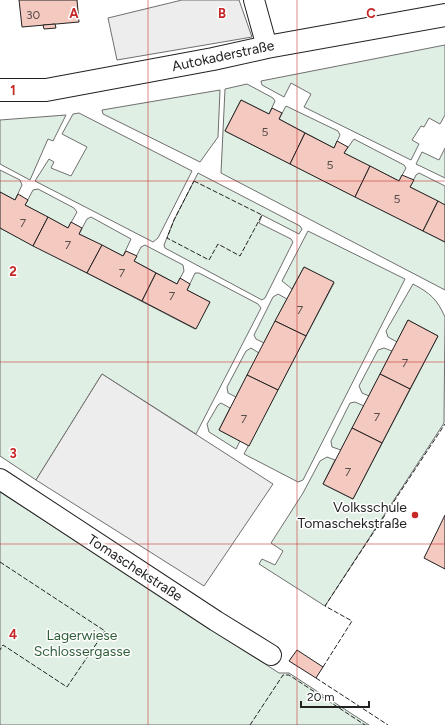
<svg xmlns="http://www.w3.org/2000/svg" width="445" height="725" font-family="Figtree,sans-serif">
  <style>
    .green { fill: #e0efe3; stroke: #6f6f6f }
    .parking { fill: #ededed; stroke: #6f6f6f }
    .building { fill: #f3c9c0; stroke: #222 }
    .lines { fill: none; stroke-linecap: round; stroke-linejoin: round }
    .minor-casing { stroke: #222; stroke-width: 22 }
    .tertiary-casing { stroke: #222; stroke-width: 24 }
    .minor { stroke: #fff; stroke-width: 20 }
    .tertiary { stroke: #fff; stroke-width: 22 }
    .fence { stroke: #222; stroke-width: 1; stroke-dasharray: 5 2; stroke-linecap: butt }
    .grid { fill: none; stroke: #c62828; stroke-width: 1; stroke-opacity: 0.55 }
    .poi-dot { fill: #c62828; stroke: #fff; stroke-width: 1.5 }
    .labels { text-anchor: middle; dominant-baseline: central; stroke-width: 3; stroke-linejoin: round; paint-order: stroke }
    .number-label { font-size: 12px; fill: #564c4a }
    .street-label { font-size: 14px; fill: #222; stroke: #fff }
    .poi-label { font-size: 14px; fill: #222; stroke: #fff; text-anchor: end }
    .park-label { font-size: 14px; fill: #2f5e38; stroke: #fff }
    .grid-label { font-size: 13px; text-anchor: middle; font-weight: bold; fill: #c62828; stroke: #fff; stroke-width: 3; stroke-linejoin: round; paint-order: stroke }
  </style>
  <rect width="100%" height="100%" fill="#fff"/>
  <g class="green">
    <polygon points="445,45 445,115 440,124 429,118 424,127 421,126 412,140 419,144 411,160 304,107 311,94 291,83 284,97 262,85 261,81"/>
    <polygon points="247,84 273,98 275,101 269,114 241,100 225,131 445,242 445,290 221,173 225,89"/>
    <polygon points="220,90 218,137 200,162 103,114 102,110"/>
    <polygon points="286,106 338,131 340,135 334,148 279,119"/>
    <polygon points="79,113 192,171 158,238 153,242 35,181 49,159 54,162 51,168 71,176 87,147 62,134 73,114"/>
    <polygon points="66,115 53,141 48,139 30,180 0,164 0,120"/>
    <polygon points="354,139 404,165 406,168 399,181 344,153"/>
    <polygon points="445,148 445,178 416,164 422,152 439,160"/>
    <polygon points="0,170 20,180 22,185 15,200 0,192"/>
    <polygon points="198,173 300,226 302,229 299,234 262,215 259,223 291,239 293,242 265,298 262,300 165,248 164,245 174,220"/>
    <polygon points="419,173 445,186 445,205 410,187 416,175"/>
    <polygon points="38,189 74,208 77,212 68,228 25,205 33,190"/>
    <polygon points="91,217 131,239 123,256 79,234 87,219"/>
    <polygon points="0,228 195,329 210,302 187,290 195,273 199,273 258,304 261,308 196,434 102,374 36,480 0,456"/>
    <polygon points="308,231 405,279 303,480 298,482 244,454 334,283 304,267 292,289 282,281"/>
    <polygon points="145,245 183,265 184,271 177,284 134,261 141,247"/>
    <path d="M413,284c17,9 24,15 32,33l-1,106 -119,183 -66,-42 3,-5 13,6 8,-14 -12,-8 32,-50 17,-32 7,-4 8,3 -12,24 30,15 85,-163 -30,-16 -11,22 -9,-5 -2,-6z"/>
    <polygon points="278,294 287,299 264,343 256,339 254,335 273,297"/>
    <polygon points="251,348 259,353 236,397 228,393 227,387 246,351"/>
    <polygon points="384,348 392,351 369,396 362,393 359,386 378,350"/>
    <polygon points="355,402 364,406 341,450 332,447 331,441 350,403"/>
    <polygon points="221,403 230,408 219,430 240,441 236,449 209,432 207,424 218,405"/>
    <polygon points="0,492 279,673 289,673 369,725 0,725"/>
  </g>
  <g class="parking">
    <polygon points="182,0 239,0 252,37 117,60 108,18"/>
    <polygon points="102,374 273,484 204,586 36,480"/>
  </g>
  <g class="building">
    <polygon points="19,0 77,0 79,22 22,27"/>
    <polygon points="55,24 56,28 44,29 43,25"/>
    <polygon points="241,100 269,114 272,108 282,113 279,119 305,133 290,164 225,131"/>
    <polygon points="305,133 334,148 337,141 348,147 344,153 370,166 355,197 290,164"/>
    <polygon points="370,166 399,181 402,175 414,180 410,187 438,201 423,231 355,197"/>
    <polygon points="0,192 15,200 18,194 28,200 25,205 48,217 33,246 0,228"/>
    <polygon points="438,201 445,205 445,242 423,231"/>
    <polygon points="48,217 68,228 71,222 82,228 79,234 102,245 87,273 33,246"/>
    <polygon points="102,245 123,256 126,251 137,256 134,261 156,273 142,301 87,273"/>
    <polygon points="304,267 334,282 306,336 275,321"/>
    <polygon points="156,273 177,284 180,278 190,284 187,290 210,302 196,329 142,301"/>
    <polygon points="408,320 438,336 410,389 380,374"/>
    <polygon points="275,321 306,336 278,390 247,375"/>
    <polygon points="380,374 410,389 382,443 352,428"/>
    <polygon points="247,375 278,390 249,446 219,430"/>
    <polygon points="352,428 382,443 353,499 323,484"/>
    <polygon points="445,515 445,569 424,558"/>
    <polygon points="297,650 323,667 316,678 289,661"/>
  </g>
  <g class="lines">
    <defs>
      <g id="minor">
        <polyline points="254,0 267,47"/>
        <polyline points="0,479 216,621 271,655"/>
      </g>
      <polyline id="tertiary" points="0,90 46,90 213,59 267,47 445,15"/>
    </defs>
    <use href="#minor" class="minor-casing"/>
    <use href="#tertiary" class="tertiary-casing"/>
    <use href="#minor" class="minor"/>
    <use href="#tertiary" class="tertiary"/>
    <g class="fence">
      <polygon points="194,181 262,215 240,256 218,244 209,260 167,238 174,220"/>
      <polyline points="0,562 105,631 67,687 3,645 0,650"/>
      <polyline points="323,667 352,621 325,606 445,424"/>
      <polyline points="316,678 388,725"/>
      <polyline points="250,725 283,675 289,675 365,725"/>
    </g>
  </g>
  <path class="grid" d="M148,0v725M297,0v725M0,181h445M0,362h445M0,544h445"/>
  <circle class="poi-dot" cx="415" cy="515" r="4"/>
  <g class="labels">
    <g class="number-label">
      <text x="33" y="15">30</text>
      <text x="265" y="132">5</text>
      <text x="330" y="165">5</text>
      <text x="397" y="199">5</text>
      <text x="23" y="223">7</text>
      <text x="68" y="245">7</text>
      <text x="122" y="273">7</text>
      <text x="172" y="296">7</text>
      <text x="300" y="310">7</text>
      <text x="405" y="363">7</text>
      <text x="377" y="417">7</text>
      <text x="244" y="419">7</text>
      <text x="348" y="472">7</text>
    </g>
    <g class="street-label">
      <text transform="translate(223 56) rotate(-12)">Autokaderstraße</text>
      <text transform="translate(135 568) rotate(33)">Tomaschekstraße</text>
    </g>
    <g class="poi-label">
      <text x="407" y="507">Volksschule<tspan x="407" dy="16">Tomaschekstraße</tspan></text>
    </g>
    <g class="park-label">
      <text x="82" y="635">Lagerwiese<tspan x="82" dy="16">Schlossergasse</tspan></text>
    </g>
  </g>
  <g class="grid-label">
    <text x="74" y="18">A</text>
    <text x="222" y="18">B</text>
    <text x="371" y="18">C</text>
    <text x="13" y="95">1</text>
    <text x="13" y="276">2</text>
    <text x="13" y="458">3</text>
    <text x="13" y="639">4</text>
  </g>
  <path d="M301 701v6h68v-6" fill="none" stroke="#222222" stroke-width="2"/>
  <text x="307" y="701" font-size="12" fill="#222222" stroke="#ffffff" stroke-width="3" paint-order="stroke">20 m</text>
</svg>
